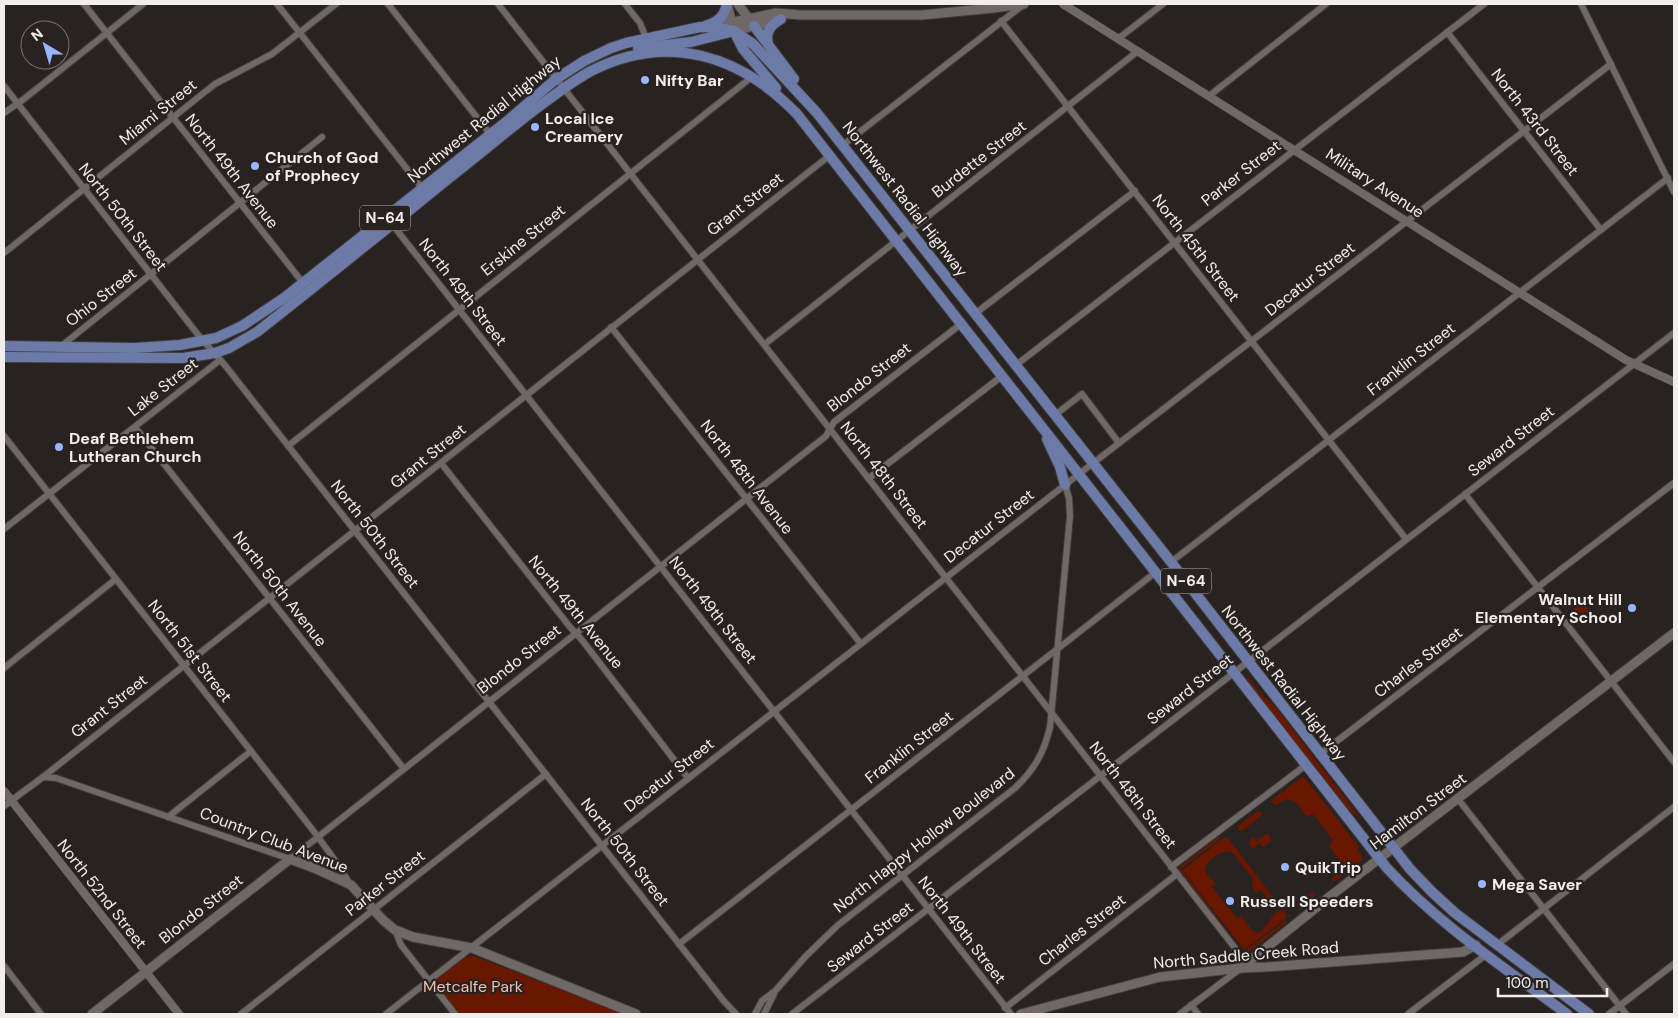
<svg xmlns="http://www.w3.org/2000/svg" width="1678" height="1018" font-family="'DM Sans',sans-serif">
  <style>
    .green { fill: #6a1700 }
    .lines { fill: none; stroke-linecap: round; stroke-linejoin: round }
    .minor-casing { stroke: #423d3c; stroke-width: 8 }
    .tertiary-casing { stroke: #423d3c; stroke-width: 9 }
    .secondary-casing { stroke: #423d3c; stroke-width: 11 }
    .primary-casing { stroke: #423d3c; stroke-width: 12 }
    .minor { stroke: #706866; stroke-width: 6 }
    .tertiary { stroke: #706866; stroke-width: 8 }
    .secondary { stroke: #706866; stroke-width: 9 }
    .primary { stroke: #6c7aa7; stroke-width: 10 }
    .poi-dot { fill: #99b5fd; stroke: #282220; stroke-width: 2 }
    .labels { text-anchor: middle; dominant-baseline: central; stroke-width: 4.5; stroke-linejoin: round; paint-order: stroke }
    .shield { fill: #282220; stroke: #b5b1af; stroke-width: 1 }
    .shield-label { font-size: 15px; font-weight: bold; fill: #f2eeec }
    .poi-label { font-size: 16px; font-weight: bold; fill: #f2eeec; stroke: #282220; text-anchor: start }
    .street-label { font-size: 16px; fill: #f2eeec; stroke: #282220 }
    .park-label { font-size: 16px; fill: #f0bfb0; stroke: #282220 }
  </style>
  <rect width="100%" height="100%" fill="#282220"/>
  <g class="green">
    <polygon points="1583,602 1589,610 1580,618 1573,609"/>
    <polygon points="1248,677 1258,691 1273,704 1362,820 1348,809 1246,679"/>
    <path d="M1302,777l3,1 54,69 -2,3 5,6v4l-28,22 -3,-3 9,-10 1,-7 -12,-16 4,-6 -19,-25 -3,-1 -4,3c-10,-13 -14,-25 -31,-12l-5,-3 2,-3z"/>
    <polygon points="1258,811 1261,813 1261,816 1242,831 1238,830 1238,826"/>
    <polygon points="1268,833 1272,841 1263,847 1260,846 1262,845 1261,843 1253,848 1251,848 1249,843 1251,839 1256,835 1254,838 1257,841"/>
    <polygon points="1218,837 1222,837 1182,868 1180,867"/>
    <path d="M1225,837l3,1 45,59 -5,6 -5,-2 3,-5 -5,-6 -5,3 -4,-7 1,-7 -20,-26 -6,-2 -9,3 -11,9 -2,9 11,12 -5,2 26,32 4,-2 11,14 5,3c12,-4 13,-22 26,-23l4,4 -1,4 -42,32 -61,-80z"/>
    <polygon points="1179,869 1181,869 1241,949 1180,871"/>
    <polygon points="1312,892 1316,895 1298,908 1297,903"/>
    <polygon points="1288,919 1286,923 1249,952 1247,949"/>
    <polygon points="474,956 624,1014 460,1014 434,981 466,957"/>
  </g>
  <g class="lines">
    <defs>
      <g id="minor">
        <polyline points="84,4 303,283"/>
        <polyline points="277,4 422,188"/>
        <polyline points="388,4 490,134"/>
        <polyline points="498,4 1235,948 1241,968 1180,1014"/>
        <polyline points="625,4 640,23 646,38"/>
        <polyline points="1581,4 1674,192"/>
        <polyline points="1001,21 1406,539"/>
        <polyline points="1447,32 1601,230"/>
        <polyline points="1119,38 1163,4"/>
        <polyline points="4,86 199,336 224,364 723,1000 736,1014"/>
        <polyline points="1209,96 1326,4"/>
        <polyline points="4,113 24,99 143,4"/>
        <polyline points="843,145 1023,5"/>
        <polyline points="392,224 1011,1014"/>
        <polyline points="4,253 206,91 215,84 272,54 336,4"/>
        <polyline points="976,313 1135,191"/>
        <polyline points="611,327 861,644"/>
        <polyline points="765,344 1138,51"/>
        <polyline points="60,347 322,137"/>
        <polyline points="1016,365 1484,4"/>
        <polyline points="1055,415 1082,394 1119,443"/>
        <polyline points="135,427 404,769"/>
        <polyline points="4,436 312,829 337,863 350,884"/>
        <polyline points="288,446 753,76"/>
        <polyline points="441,463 570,627 582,640 688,778"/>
        <polyline points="869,478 1002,376"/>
        <polyline points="1465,494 1674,762"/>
        <polyline points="4,529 220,360"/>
        <polyline points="1171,562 1668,178"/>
        <polyline points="4,668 116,579"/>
        <polyline points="1320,754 1674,483"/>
        <polyline points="43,777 829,156"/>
        <polyline points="1458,799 1626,1014"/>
        <polyline points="4,806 43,777 56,778 290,859 826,436 834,422 961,324"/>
        <polyline points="168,817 251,751"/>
        <polyline points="1171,867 1306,765"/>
        <polyline points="395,930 401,945 455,1014"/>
        <polyline points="679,944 1156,572"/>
        <polyline points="1497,945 1674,807"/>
        <polyline points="4,966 41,1014"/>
        <polyline points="1191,1005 1198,1014"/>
        <polyline points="1005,1008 1177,874"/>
        <polyline points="241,1014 546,774"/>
        <polyline points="386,1014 1079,474 1611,64"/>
        <path d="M755,1014l7,-13 14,-11 30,-34 32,-31 177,-137c19,-18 29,-35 35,-61l20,-211 -1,-18 -4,-13"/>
        <polyline points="764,1014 774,994"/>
        <polyline points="792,1014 1674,333"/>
        <polyline points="1408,1014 1487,954"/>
        <polyline points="1609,1014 1674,964"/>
      </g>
      <g id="tertiary">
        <polyline points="1063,4 1626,360 1674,382"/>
        <polyline points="4,791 179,1014"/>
      </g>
      <g id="secondary">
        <polyline points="727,4 734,31 779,20"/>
        <polyline points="738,4 751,22"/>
        <polyline points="714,26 776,13 801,15 922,15 994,8 1024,4"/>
        <polyline points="1241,968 1333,894 1674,633"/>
        <polyline points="92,1014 290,859 314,868 351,885 383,920 395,930 413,937 472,948 636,1014"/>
        <polyline points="1021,1014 1160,977 1241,968 1266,967 1463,952 1476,945"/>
      </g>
      <g id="primary">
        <path d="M705,26c13,-4 19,-9 22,-22"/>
        <polyline points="754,26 794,79"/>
        <path d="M768,43c-3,-12 3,-18 13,-24"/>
        <polyline points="638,48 691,42 734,31 743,49 776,88"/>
        <polyline points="4,346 135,348 180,345 216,338 242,326 284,298 506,122 556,79 584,61 611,48 626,43 700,27 718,28 734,31 753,44 817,113 1171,562 1410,869 1432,892 1455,913 1589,1014"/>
        <path d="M4,357l179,1 32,-5 14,-5 28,-16c65,-51 128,-102 192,-154 27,-21 53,-43 80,-64 20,-15 40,-31 62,-43 76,-39 149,-16 206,43l589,753c52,57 119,101 181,147"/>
        <polyline points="1047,439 1060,467 1065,485"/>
      </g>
    </defs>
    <use href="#minor" class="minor-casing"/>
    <use href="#tertiary" class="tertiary-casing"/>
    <use href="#secondary" class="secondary-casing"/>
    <use href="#primary" class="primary-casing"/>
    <use href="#minor" class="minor"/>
    <use href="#tertiary" class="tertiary"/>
    <use href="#secondary" class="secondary"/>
    <use href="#primary" class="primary"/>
  </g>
  <g class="poi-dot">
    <circle cx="645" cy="80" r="5"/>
    <circle cx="535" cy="127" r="5"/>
    <circle cx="255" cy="166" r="5"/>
    <circle cx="59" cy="447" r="5"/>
    <circle cx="1632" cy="608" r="5"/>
    <circle cx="1285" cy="867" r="5"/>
    <circle cx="1482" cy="884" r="5"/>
    <circle cx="1230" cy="901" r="5"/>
  </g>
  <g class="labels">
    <g class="shield">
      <rect x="360" y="205.5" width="50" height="25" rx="4"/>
      <rect x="1161" y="568.5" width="50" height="25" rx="4"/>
    </g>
    <g class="shield-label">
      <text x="385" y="218">N-64</text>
      <text x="1186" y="581">N-64</text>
    </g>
    <g class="poi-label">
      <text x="655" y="80">Nifty Bar</text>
      <text x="545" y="118">Local Ice<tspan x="545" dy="18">Creamery</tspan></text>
      <text x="265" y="157">Church of God<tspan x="265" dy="18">of Prophecy</tspan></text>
      <text x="69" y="438">Deaf Bethlehem<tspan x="69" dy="18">Lutheran Church</tspan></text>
      <text x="1622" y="599" text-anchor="end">Walnut Hill<tspan x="1622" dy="18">Elementary School</tspan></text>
      <text x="1295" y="867">QuikTrip</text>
      <text x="1492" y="884">Mega Saver</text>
      <text x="1240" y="901">Russell Speeders</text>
    </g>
    <g class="street-label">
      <text transform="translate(158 112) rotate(-39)">Miami Street</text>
      <text transform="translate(484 119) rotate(-39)">Northwest Radial Highway</text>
      <text transform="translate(1535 122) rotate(52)">North 43rd Street</text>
      <text transform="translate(979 159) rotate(-38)">Burdette Street</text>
      <text transform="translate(232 171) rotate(52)">North 49th Avenue</text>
      <text transform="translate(1241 173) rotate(-38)">Parker Street</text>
      <text transform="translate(1375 183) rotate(33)">Military Avenue</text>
      <text transform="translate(905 199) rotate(52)">Northwest Radial Highway</text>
      <text transform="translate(745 204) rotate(-38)">Grant Street</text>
      <text transform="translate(123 217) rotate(52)">North 50th Street</text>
      <text transform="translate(523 240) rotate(-39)">Erskine Street</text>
      <text transform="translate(1196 248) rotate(52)">North 45th Street</text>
      <text transform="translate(1310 279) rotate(-38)">Decatur Street</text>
      <text transform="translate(463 292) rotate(52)">North 49th Street</text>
      <text transform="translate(101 297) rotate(-38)">Ohio Street</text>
      <text transform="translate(1411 359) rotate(-38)">Franklin Street</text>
      <text transform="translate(869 377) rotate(-38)">Blondo Street</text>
      <text transform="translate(163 387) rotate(-38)">Lake Street</text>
      <text transform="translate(1511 441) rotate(-38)">Seward Street</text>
      <text transform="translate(428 456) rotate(-39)">Grant Street</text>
      <text transform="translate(884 475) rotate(52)">North 48th Street</text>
      <text transform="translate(747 477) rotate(52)">North 48th Avenue</text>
      <text transform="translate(989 526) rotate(-38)">Decatur Street</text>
      <text transform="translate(375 534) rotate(52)">North 50th Street</text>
      <text transform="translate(280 589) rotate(52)">North 50th Avenue</text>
      <text transform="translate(713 610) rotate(52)">North 49th Street</text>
      <text transform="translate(576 612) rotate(51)">North 49th Avenue</text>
      <text transform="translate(190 651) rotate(52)">North 51st Street</text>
      <text transform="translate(519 659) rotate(-38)">Blondo Street</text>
      <text transform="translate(1418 662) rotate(-37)">Charles Street</text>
      <text transform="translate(1284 683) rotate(52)">Northwest Radial Highway</text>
      <text transform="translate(1190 689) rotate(-38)">Seward Street</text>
      <text transform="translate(109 706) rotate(-38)">Grant Street</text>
      <text transform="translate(909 747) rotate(-38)">Franklin Street</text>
      <text transform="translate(669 775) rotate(-38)">Decatur Street</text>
      <text transform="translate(1133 795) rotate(52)">North 48th Street</text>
      <text transform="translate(1418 811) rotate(-37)">Hamilton Street</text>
      <text transform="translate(274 840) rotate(21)">Country Club Avenue</text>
      <text transform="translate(924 840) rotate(-38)">North Happy Hollow Boulevard</text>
      <text transform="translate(625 852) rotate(52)">North 50th Street</text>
      <text transform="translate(385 883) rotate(-38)">Parker Street</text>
      <text transform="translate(102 894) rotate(52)">North 52nd Street</text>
      <text transform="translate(201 909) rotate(-38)">Blondo Street</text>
      <text transform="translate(962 930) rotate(52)">North 49th Street</text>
      <text transform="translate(1082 930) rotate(-38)">Charles Street</text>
      <text transform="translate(870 937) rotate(-38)">Seward Street</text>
      <text transform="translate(1246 955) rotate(-5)">North Saddle Creek Road</text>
    </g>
    <g class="park-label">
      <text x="473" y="986">Metcalfe Park</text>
    </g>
  </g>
  <rect width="1678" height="1018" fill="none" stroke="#f2eeec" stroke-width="10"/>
  <g transform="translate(45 45) rotate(322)"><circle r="24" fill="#282220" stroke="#797472"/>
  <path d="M0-4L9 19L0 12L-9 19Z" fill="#99b5fd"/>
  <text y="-8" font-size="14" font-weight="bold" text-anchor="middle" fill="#f2eeec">N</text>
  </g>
  <path d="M1498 988v8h109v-8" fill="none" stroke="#f2eeec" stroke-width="2.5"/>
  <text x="1506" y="988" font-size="15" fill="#f2eeec" stroke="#282220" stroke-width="4" paint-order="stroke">100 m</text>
</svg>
